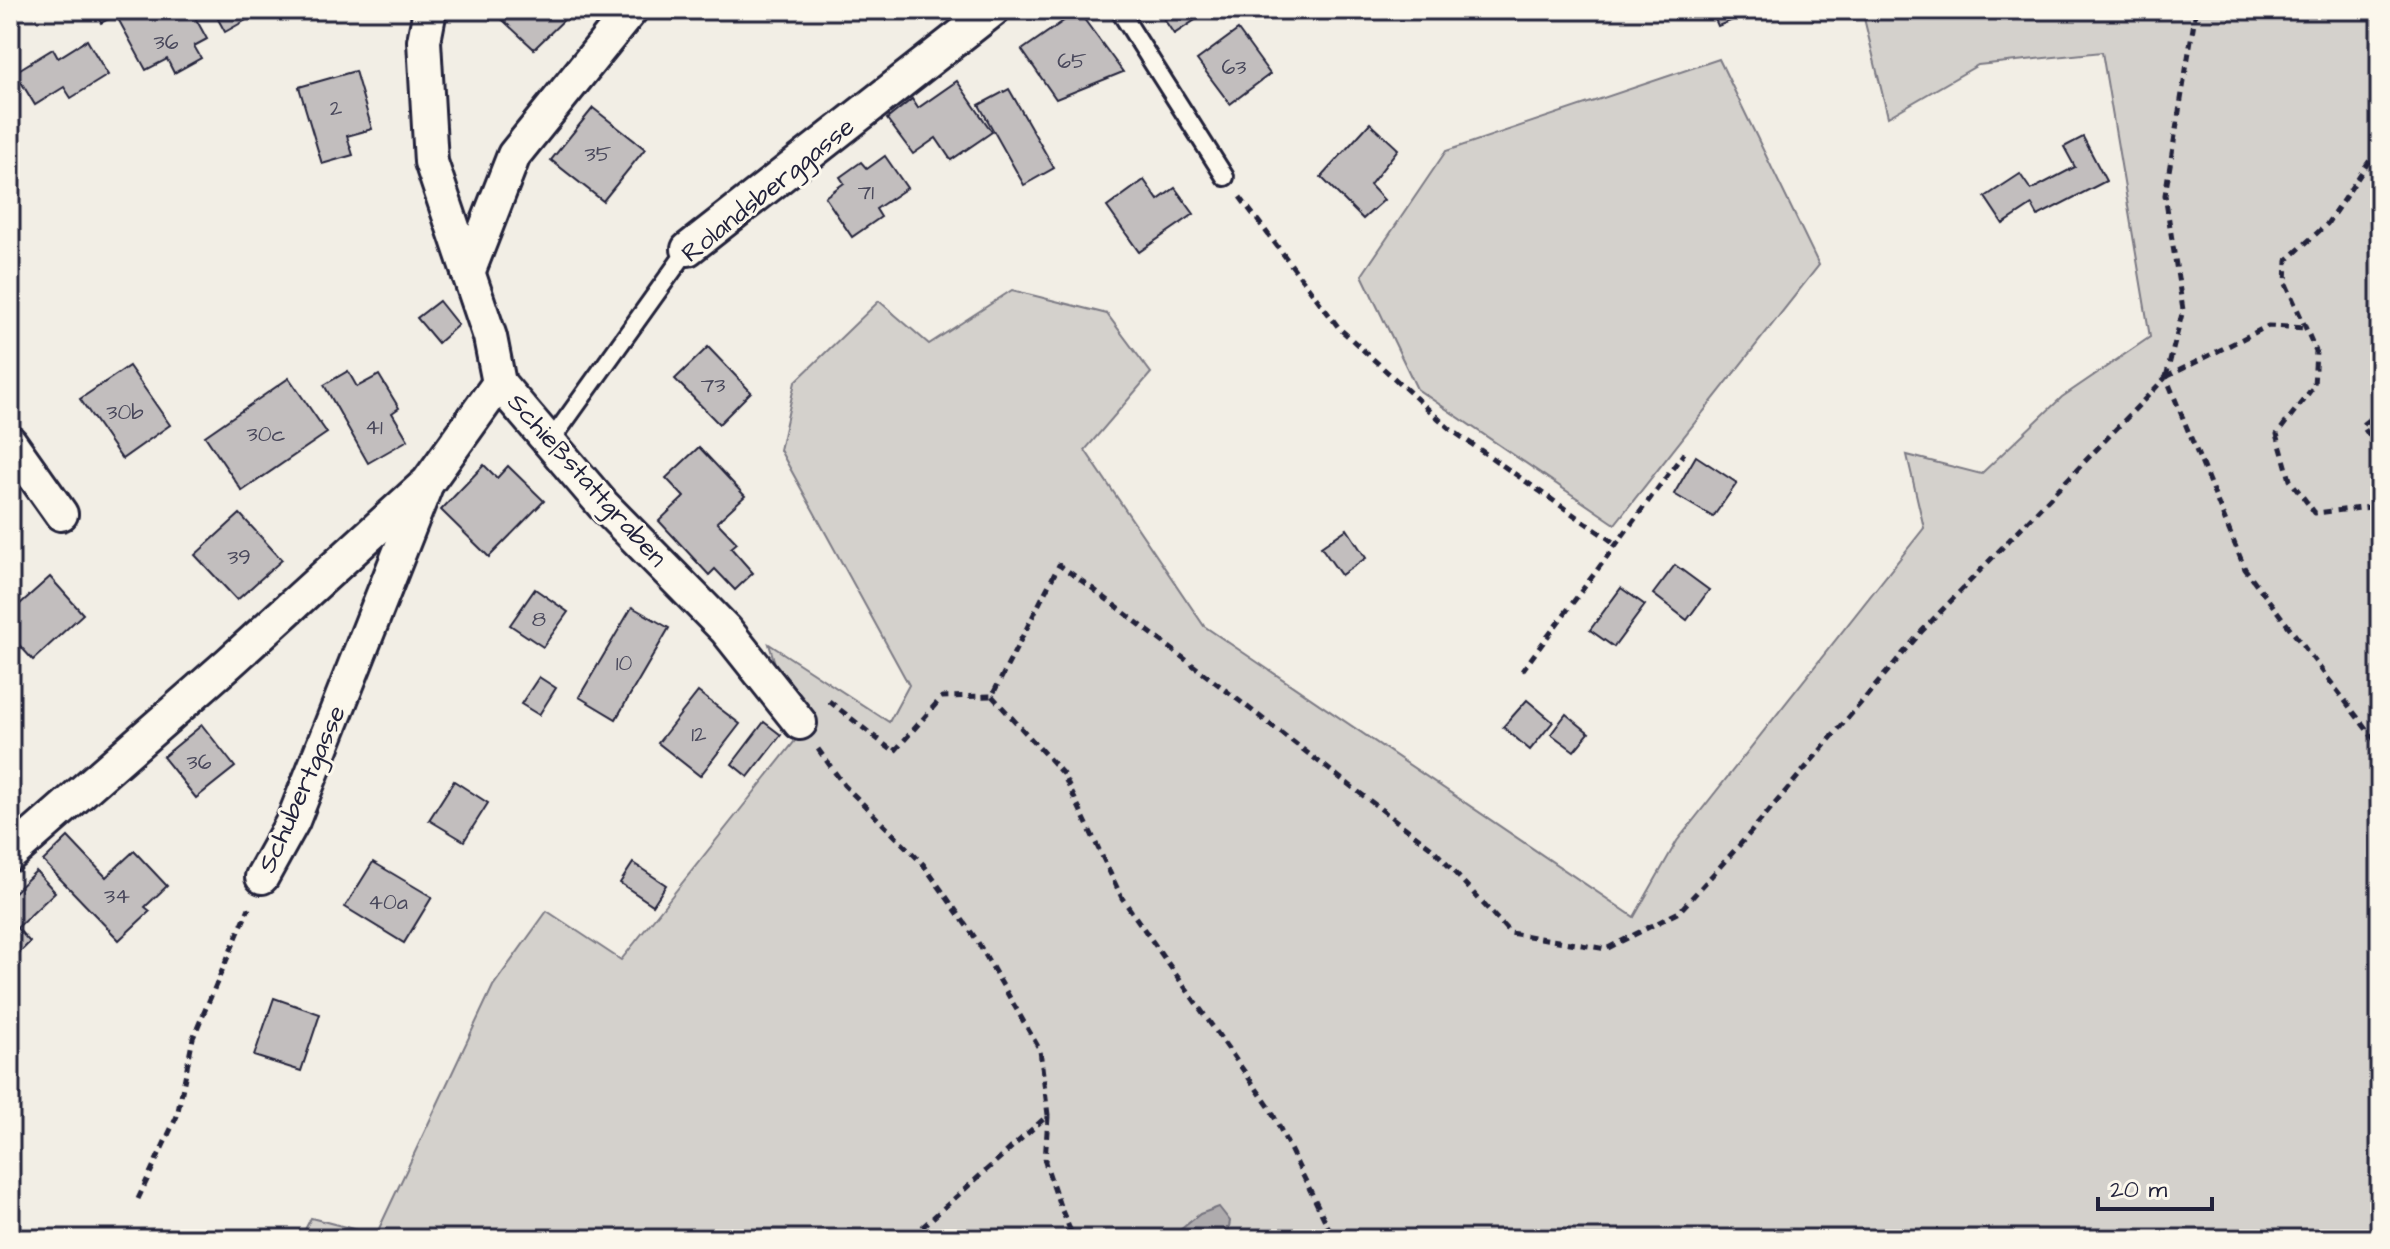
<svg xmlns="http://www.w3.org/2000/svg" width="2390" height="1249" font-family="'Architects Daughter',sans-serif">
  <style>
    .green { fill: #d4d1cc; stroke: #7b7a84; stroke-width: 2 }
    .water { fill: #aeabad; stroke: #76747f; stroke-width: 2 }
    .building { fill: #c2bebe; stroke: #22223b; stroke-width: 2 }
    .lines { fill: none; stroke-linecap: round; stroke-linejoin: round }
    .lane-casing { stroke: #22223b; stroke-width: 22 }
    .street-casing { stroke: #22223b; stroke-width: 38 }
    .path { stroke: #22223b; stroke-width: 5; stroke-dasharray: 8 6; stroke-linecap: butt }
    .lane { stroke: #fbf7ec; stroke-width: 16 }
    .street { stroke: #fbf7ec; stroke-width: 32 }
    .labels { text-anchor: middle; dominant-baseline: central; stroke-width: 6; stroke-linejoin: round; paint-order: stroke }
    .number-label { font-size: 22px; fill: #4a495c }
    .street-label { font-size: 26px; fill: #22223b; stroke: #fbf7ec }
  </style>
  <rect width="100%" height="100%" fill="#f2eee5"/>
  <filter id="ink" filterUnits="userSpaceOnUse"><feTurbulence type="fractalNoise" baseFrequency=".0125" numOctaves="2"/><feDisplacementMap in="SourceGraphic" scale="16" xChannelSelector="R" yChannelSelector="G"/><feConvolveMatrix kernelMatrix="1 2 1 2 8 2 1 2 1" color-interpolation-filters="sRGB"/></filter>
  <g filter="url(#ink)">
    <g class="green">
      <polygon points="1862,10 2380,10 2380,1239 300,1239 311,1218 376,1235 493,986 547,911 621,960 798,737 769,644 889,722 909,685 780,450 795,382 879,301 929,344 1012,290 1107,314 1151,373 1085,450 1204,626 1634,917 1677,841 1924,528 1907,455 1981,474 2062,397 2150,337 2102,52 1978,65 1888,117"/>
      <polygon points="1719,59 1819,265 1615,524 1417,389 1362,275 1446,151"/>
    </g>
    <polygon class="water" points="1219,1207 1230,1221 1227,1239 1169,1239 1200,1214"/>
    <g class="building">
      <polygon points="94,10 191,10 207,39 194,46 201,58 174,73 167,59 146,70 116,15 101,23"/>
      <polygon points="213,10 264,10 225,32"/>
      <polygon points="492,10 574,10 534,49"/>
      <polygon points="1158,10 1205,10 1207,12 1174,34"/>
      <polygon points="1711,10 1758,10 1718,26"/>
      <polygon points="1078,11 1123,72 1056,99 1022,50"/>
      <polygon points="1238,30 1270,74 1230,104 1197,60"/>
      <polygon points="87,40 108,75 71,98 64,87 35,105 15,72 53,49 58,58"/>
      <polygon points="355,71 372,129 347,136 353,155 322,164 299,87"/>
      <polygon points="957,81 992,132 951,160 936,138 913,154 887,119 912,99 918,108"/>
      <polygon points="1009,89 1054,168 1024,185 979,105"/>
      <polygon points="593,108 645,149 603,201 551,160"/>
      <polygon points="1370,123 1398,149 1370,185 1384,200 1363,219 1321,177"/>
      <polygon points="2083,137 2106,181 2038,216 2032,205 2003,224 1985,197 2020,174 2031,190 2075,167 2064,147"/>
      <polygon points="885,156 907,188 876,209 881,217 852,237 825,197 844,183 840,177 861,162 867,169"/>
      <polygon points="1144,180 1158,200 1175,188 1194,214 1139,252 1107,207"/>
      <polygon points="439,301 458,325 438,343 417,318"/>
      <polygon points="708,347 751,392 719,424 675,379"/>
      <polygon points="129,366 170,425 122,459 80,399"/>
      <polygon points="348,371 357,387 379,375 399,408 392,413 408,440 368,463 324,385"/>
      <polygon points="289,378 327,433 242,491 205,436"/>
      <polygon points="699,447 745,496 717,522 737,543 731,548 753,573 735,590 715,569 709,575 659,521 684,497 666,478"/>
      <polygon points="1696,456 1737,483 1713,517 1674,494"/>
      <polygon points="484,465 497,478 508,466 544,501 489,557 441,510"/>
      <polygon points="240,514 282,560 237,600 195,555"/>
      <polygon points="1347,529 1366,558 1341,575 1321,547"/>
      <polygon points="1675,565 1709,590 1687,620 1653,594"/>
      <polygon points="50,577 83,614 33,660 10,635 10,613"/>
      <polygon points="1621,588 1645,605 1614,647 1590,630"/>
      <polygon points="535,589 568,612 543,647 510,625"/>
      <polygon points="632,607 669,628 616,719 579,697"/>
      <polygon points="539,677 556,688 539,715 521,704"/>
      <polygon points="698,692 740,724 700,776 658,743"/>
      <polygon points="1527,700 1553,722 1530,750 1503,727"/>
      <polygon points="1566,714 1589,733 1574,751 1551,734"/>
      <polygon points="764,722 781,735 748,777 732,764"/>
      <polygon points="202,725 235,767 196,798 163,757"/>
      <polygon points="454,781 488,803 464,841 429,820"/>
      <polygon points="68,837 106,877 134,851 167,886 145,907 150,911 119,940 43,861"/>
      <polygon points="373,862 432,897 404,943 345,907"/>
      <polygon points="633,863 666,885 653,905 620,883"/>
      <polygon points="36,871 55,892 17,928 30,942 10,962 10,896"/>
      <polygon points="274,998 320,1014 301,1071 254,1056"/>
    </g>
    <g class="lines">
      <defs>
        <g id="lane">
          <polyline points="1119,10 1225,177"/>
          <polyline points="550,442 688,249"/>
        </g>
        <g id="street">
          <polyline points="430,10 424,41 431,162 490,337 499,383 603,505 726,630 800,723"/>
          <polyline points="688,249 993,10"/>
          <polyline points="468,273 514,155 631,10"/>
          <polyline points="10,442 61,514"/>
          <polyline points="10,855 229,663 428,482 499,383"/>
          <polyline points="262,877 293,821 425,488"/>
        </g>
      </defs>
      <use href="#lane" class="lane-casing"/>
      <use href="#street" class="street-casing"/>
      <g class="path">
        <polyline points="2380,152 2372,157 2327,224 2287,260 2286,284 2316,351 2314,386 2277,434 2290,480 2315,513 2380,506"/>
        <polyline points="1240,197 1339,328 1450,429 1616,544"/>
        <polyline points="2166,377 2183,310 2165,195 2196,10"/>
        <polyline points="2166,377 2268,326 2307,328"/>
        <polyline points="2380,411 2362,425 2377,447 2380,448"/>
        <polyline points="1522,671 1684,453"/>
        <polyline points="992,696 1063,774 1122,898 1270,1108 1334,1239"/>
        <polyline points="829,701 894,752 942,697 992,696 1059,565 1092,588 1433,849 1510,933 1606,949 1679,912 1744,840 1922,631 2166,377 2245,569 2380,747"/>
        <polyline points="818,749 844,785 923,864 976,939 1040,1050 1048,1115 909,1239"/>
        <polyline points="1048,1116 1045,1162 1060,1206 1074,1239"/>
        <polyline points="138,1199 177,1116 193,1038 249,908"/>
      </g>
      <use href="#lane" class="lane"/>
      <use href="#street" class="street"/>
    </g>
  </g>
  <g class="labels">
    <g class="number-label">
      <text x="166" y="42">36</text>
      <text x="1072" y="61">65</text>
      <text x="1234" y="67">63</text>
      <text x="336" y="108">2</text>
      <text x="598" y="154">35</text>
      <text x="866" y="192">71</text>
      <text x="713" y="385">73</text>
      <text x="125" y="412">30b</text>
      <text x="374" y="427">41</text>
      <text x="266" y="434">30c</text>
      <text x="239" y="557">39</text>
      <text x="539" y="619">8</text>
      <text x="624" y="663">10</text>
      <text x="699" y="734">12</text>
      <text x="199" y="762">36</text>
      <text x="117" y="896">34</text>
      <text x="388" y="902">40a</text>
    </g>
    <g class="street-label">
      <text transform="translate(768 190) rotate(-39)">Rolandsberggasse</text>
      <text transform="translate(587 480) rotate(48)">Schießstattgraben</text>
      <text transform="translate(302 789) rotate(-66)">Schubertgasse</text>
    </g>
  </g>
  <rect width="2390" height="1249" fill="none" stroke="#fbf7ec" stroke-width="40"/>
  <rect x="20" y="20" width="2350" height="1209" fill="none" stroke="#22223b" stroke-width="3" filter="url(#ink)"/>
  <path d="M2098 1197v12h114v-12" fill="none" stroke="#22223b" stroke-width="4"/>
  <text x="2110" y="1197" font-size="24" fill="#22223b" stroke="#fbf7ec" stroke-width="6" paint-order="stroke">20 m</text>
</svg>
